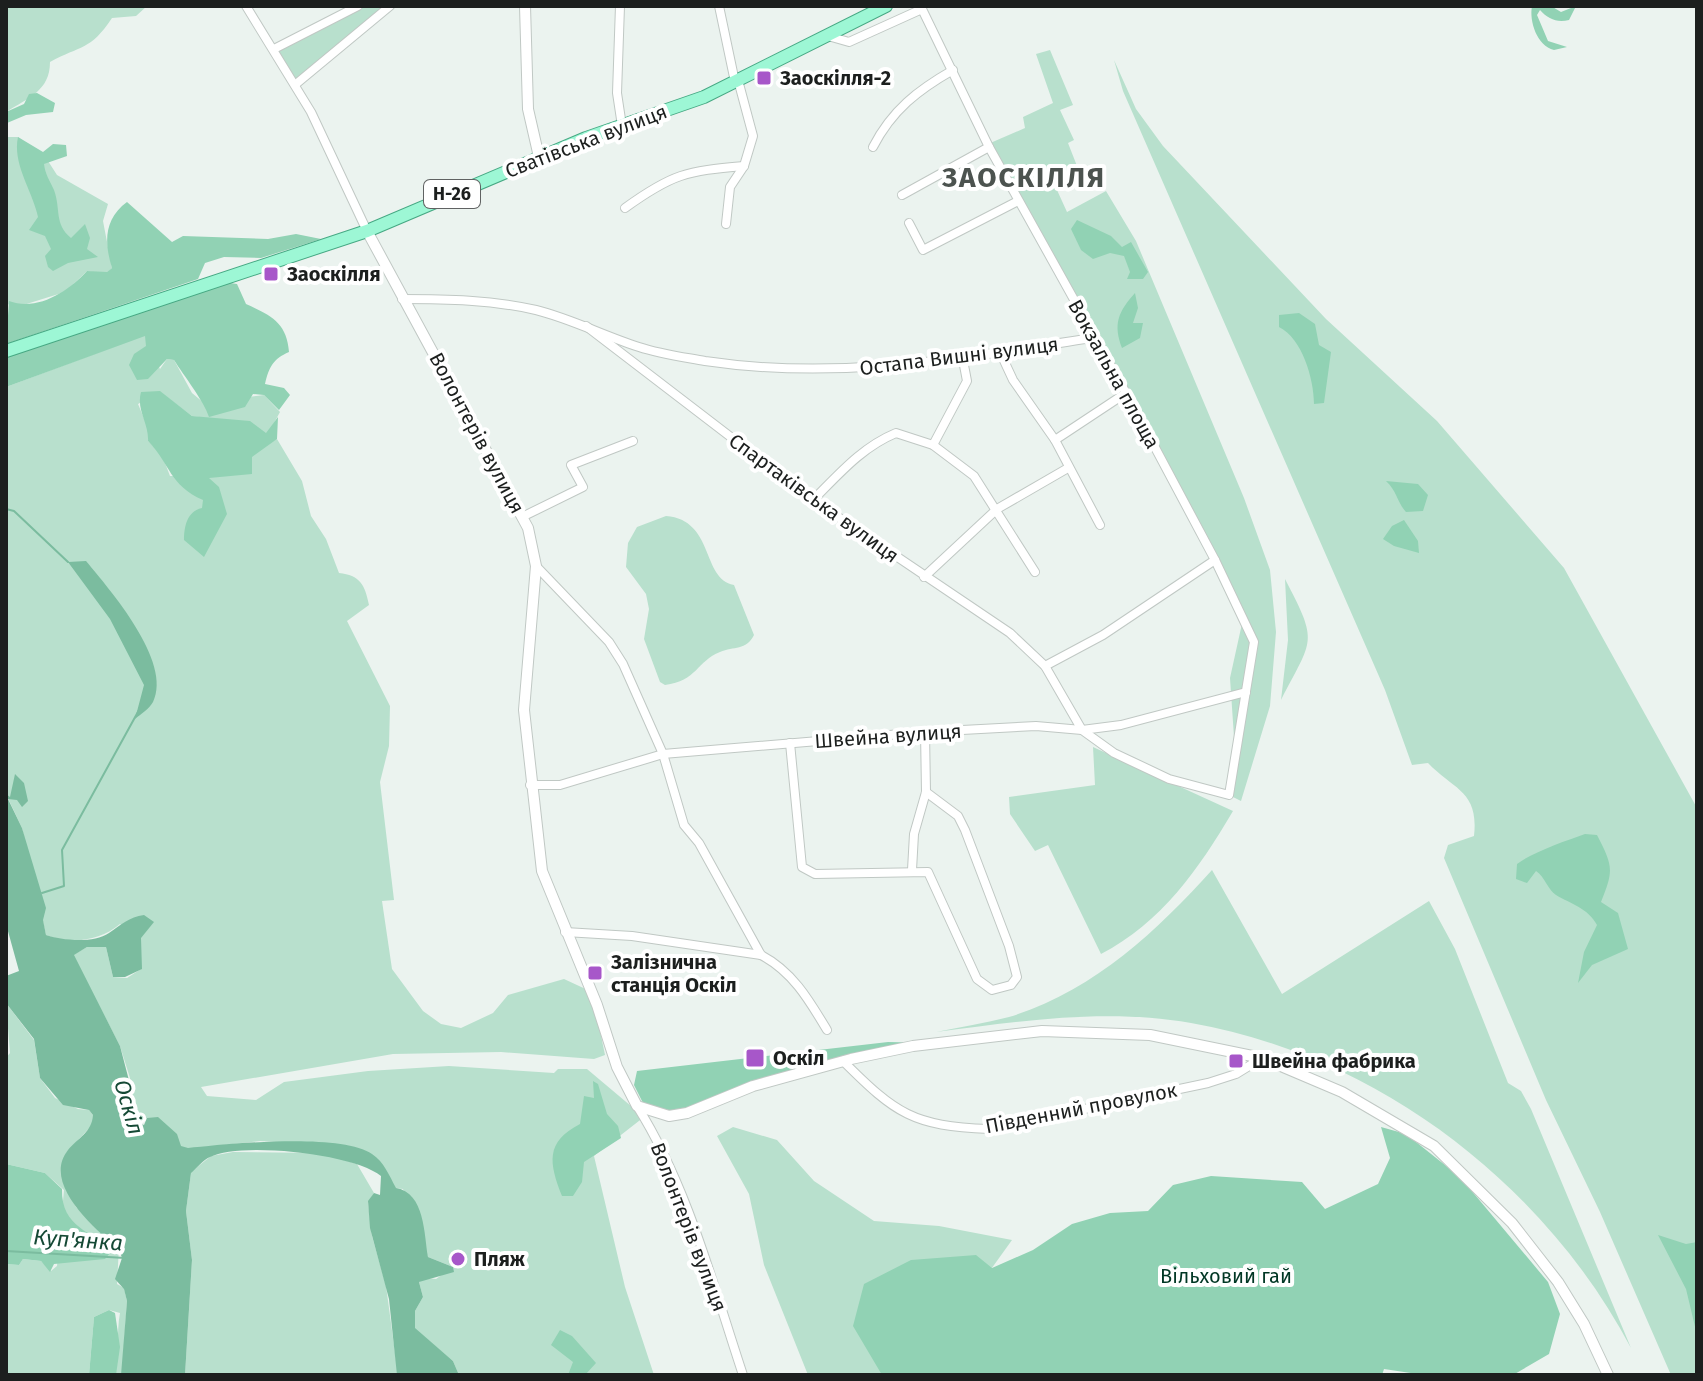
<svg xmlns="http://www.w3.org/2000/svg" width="1703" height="1381" font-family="'Fira Sans',sans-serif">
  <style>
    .green { fill: #b8e0cd }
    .forest { fill: #91d2b4 }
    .water { fill: #7bbc9f }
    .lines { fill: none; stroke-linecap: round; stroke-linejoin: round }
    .stream { stroke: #7bbc9f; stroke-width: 2 }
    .minor-casing { stroke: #c0c8c4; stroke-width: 10 }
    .tertiary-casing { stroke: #c0c8c4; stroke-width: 12 }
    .primary-casing { stroke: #46a883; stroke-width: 14 }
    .minor { stroke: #fff; stroke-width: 8 }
    .tertiary { stroke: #fff; stroke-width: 10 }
    .primary { stroke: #9df7d5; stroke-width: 12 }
    .poi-dot { fill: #a757c9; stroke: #fff; stroke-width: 3 }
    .labels { text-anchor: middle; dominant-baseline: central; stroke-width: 8; stroke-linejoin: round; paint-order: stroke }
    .shield { fill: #fff; stroke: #606262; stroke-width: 2 }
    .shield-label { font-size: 18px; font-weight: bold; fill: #1c1f1e }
    .poi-label { font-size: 20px; font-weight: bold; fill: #1c1f1e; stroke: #fff; text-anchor: start }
    .street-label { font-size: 20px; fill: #1c1f1e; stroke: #fff }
    .park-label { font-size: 20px; fill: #003724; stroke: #fff }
    .water-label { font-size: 22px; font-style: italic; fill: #154935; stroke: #fff }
    .district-label { font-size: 28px; font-weight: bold; letter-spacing: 2px; fill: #4c534f; stroke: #fff }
  </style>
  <rect width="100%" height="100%" fill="#ebf3ef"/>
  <g class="green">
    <path d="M6,6h141l-11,10 -24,2c-22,33 -31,27 -62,44 0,29 -22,36 -44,50z"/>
    <polygon points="358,6 390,6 296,84 274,49"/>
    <polygon points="1050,50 1073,105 1060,110 1074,140 1068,143 1077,166 1052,179 1067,212 1106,191 1136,241 1244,498 1270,570 1276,632 1270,706 1241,801 1229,795 1234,737 1230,678 1243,619 988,144 1025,128 1023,117 1053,103 1036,54"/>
    <path d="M1114,60l22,49 27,37 163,173 111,102 127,147 133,240v567h-26l-71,-163 -54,-112 -102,-242 4,-13 26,-9c5,-45 -20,-46 -46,-73l-16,2 -27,-75 -262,-599z"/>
    <polygon points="6,137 18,137 48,161 57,175 108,204 103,221 112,268 105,274 87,271 65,292 20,306 6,304"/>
    <path d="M145,335l15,34 7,-10 7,1 18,33 12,10 60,-8 16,17 -12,22 -39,-13 -37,-5 -32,-24 -22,12 11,26 -1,11 14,14 8,21h58l32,-28 17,-9 25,42 9,35 15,23 13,34c21,2 26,12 30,32l-22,16 43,85 -1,40 -9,36 14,118 -12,1 10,68 31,42 18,13 20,4 32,-15 15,-18 56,-16 28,13 13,63 -11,4 -93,-7 -108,2 -192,33 6,9 49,4 28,-18 84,-11 81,-5 105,7 4,-4h29l57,48 -50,39 31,131 29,88h-195l-6,-14 -38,-32v-18l8,-14 -4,-15 6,-4 11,1 17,-12 -25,-10 -25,-68 -9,-1 -43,-42 -91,-5 -65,7 -4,24 20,-16 22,-4 89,1 35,11 17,29 -6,10 4,33 14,50 12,89h-213l7,-115 -6,-49 5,-38 -44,-55 -10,6 -9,-6 2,-40 -10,-32 -47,-91 14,-8h19l7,30 14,1 14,-9v-31l-21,-14c-20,17 -50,21 -74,11l-24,-107 -16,-34v-407z"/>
    <path d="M666,516c49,4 35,63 68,69l20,50c-8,16 -20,11 -34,17 -23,9 -23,29 -55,33l-5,-3 -16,-43 5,-30 -3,-15 -20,-27 2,-24 9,-16z"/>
    <path d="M1285,579c34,65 28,59 -4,121l7,-60z"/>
    <path d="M1093,747l140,64c-34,58 -72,112 -132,143l-53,-109 -13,6 -25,-37 -1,-17 86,-12z"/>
    <path d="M1212,870l70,124 147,-93 26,48 53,134 13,8 10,18 100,239c-87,-165 -255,-293 -440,-325 -85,-15 -170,-2 -255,9 24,-5 49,-9 73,-15 83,-25 147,-85 203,-147z"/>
    <path d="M6,1003l28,37 6,38 15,20 23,11 11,1 4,5v9l-27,29 -2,32 12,22 43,40 -2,37 7,4 3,13 -5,74h-7c5,-22 1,-41 5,-62l-11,-3 -15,7 -5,58h-83v-111l13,1 4,-6 18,2 10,10 6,-5 7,-76 -19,-17 -39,-9v-106l4,-5z"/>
    <polygon points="733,1127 777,1140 814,1181 874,1221 939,1226 1012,1240 915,1375 808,1375 764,1265 749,1194 717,1136"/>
  </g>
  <g class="forest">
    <path d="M1532,6h19l10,6 15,-6 -7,14c-12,3 -21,-1 -29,-10l-3,5 11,26 19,6 -13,3c-17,-4 -25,-29 -22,-44z"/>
    <polygon points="37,93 55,103 53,112 26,115 7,123 6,141 6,112 24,104 29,94"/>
    <path d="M18,137l25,15 10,-8 13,1 1,11 -23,8c1,10 6,17 10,26 7,19 0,34 17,48l14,-14 5,14 -3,11 11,8 -30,6 -15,8 -5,-4 -3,-11 6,-7 -6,-13 -16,-6 9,-13c-5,-25 -26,-53 -20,-80z"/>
    <path d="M127,202l45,40 11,-6 85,3 28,-5 25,5 -60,19 -37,-1 -19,6 -7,16 -192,65 3,-43c28,11 60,-10 78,-30l20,1 5,-4c-8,-26 -8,-49 15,-66z"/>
    <polygon points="1077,220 1111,236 1122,247 1131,242 1148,272 1143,279 1127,279 1130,272 1124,256 1110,253 1093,259 1081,250 1071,229"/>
    <path d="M224,282l13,2 9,20c24,11 41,18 43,48 -16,7 -20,15 -24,32l19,4 6,7 -11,15 -15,-15 -11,-1 -8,13 -36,10c-5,-16 -25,-41 -35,-57l-7,-1 -19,20 -11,1 -8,-15 5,-11 12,-8 -1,-10 -139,51v-33z"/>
    <path d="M1135,293l3,15 -5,15h10l-3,15 -18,10c-9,-24 -4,-36 13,-55z"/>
    <path d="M1299,313l16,11 4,21 12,7 -7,51 -10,1c0,-25 -12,-66 -35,-77v-12z"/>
    <path d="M160,391l32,25 58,5 16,12 12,-16 -1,22 -25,18v17l-43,4 10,9 8,27 -23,43 -20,-17c0,-13 3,-29 18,-32l1,-8c-34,-15 -32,-35 -55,-59 1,-18 -12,-31 -7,-49z"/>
    <path d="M1386,481l32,3 10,11 -5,16 -17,1c-9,-10 -9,-21 -20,-31z"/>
    <polygon points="1404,520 1418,541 1419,553 1394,546 1383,539 1392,526"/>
    <path d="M1585,834l12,1c16,31 17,35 4,67l17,11 10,36 -36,16 -14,18 6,-31 13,-27c-9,-17 -26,-21 -41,-30 -8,-5 -11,-18 -20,-24l-9,12 -11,-4 1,-15c14,-11 48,-23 68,-30z"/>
    <polygon points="888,1042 936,1043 848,1055 675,1112 643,1103 634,1085 637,1071"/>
    <path d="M593,1081l5,3 9,30 11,12 3,12 -37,24 -2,20 -9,14h-11c-13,-33 -17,-54 18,-72l4,-28 10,2z"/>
    <polygon points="1381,1127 1406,1134 1460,1177 1548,1282 1560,1314 1549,1354 1513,1375 1424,1375 1384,1369 1382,1375 882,1375 853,1326 864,1284 911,1260 976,1255 992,1268 1033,1250 1072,1224 1110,1213 1148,1211 1173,1185 1211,1176 1302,1182 1325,1209 1378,1184 1390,1158"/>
    <path d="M6,1164l39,9 17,16c-1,40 31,40 48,64l-5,6 -51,5 -4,8 -9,-11 -18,-2 -4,6 -13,-1z"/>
    <polygon points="1658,1235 1686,1244 1697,1242 1697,1335 1686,1289"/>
    <polygon points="109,1310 115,1313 120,1347 116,1375 89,1375 94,1317"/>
    <polygon points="560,1330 572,1336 596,1363 585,1375 568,1375 573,1362 551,1345"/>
  </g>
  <g class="water">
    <path d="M86,561c24,29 87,101 67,141 -4,7 -12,12 -18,17l9,-34 -34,-66 -42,-57z"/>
    <path d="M15,774l9,9 4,18 -6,6 -5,-7 -9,-1 14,29 24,80 -3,12 3,15c15,5 47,9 63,-2 12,-8 20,-16 35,-18l10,7 -13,16 1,31 -17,8h-12l-7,-30h-19l-13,8 46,91 12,46 -5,8 1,18 16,7 3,-7 11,-1 19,17 4,12 7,2c38,-4 153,-16 184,6 12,8 17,21 24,34 29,5 28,46 32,69l25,10 1,5 -35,10 4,15 -8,14v17l38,33 6,14h-62l-8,-76 -19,-71 -2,-27 6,-8 6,2 1,-19c-25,-22 -141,-35 -171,-19 -7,3 -13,11 -19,16l-5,38 6,49 -7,115h-64l6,-74 -3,-12 -9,-10 7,-21 -3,-9c-23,-19 -78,-65 -51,-99 10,-12 24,-18 25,-35l-4,-5 -26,-5 -23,-27 -6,-39 -28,-36v-27l13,-5 -13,-47v-130l4,3z"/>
  </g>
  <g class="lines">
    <g class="stream">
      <polyline points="6,509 14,511 68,562"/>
      <polyline points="42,893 64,886 62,850 139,710"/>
      <polyline points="6,1251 125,1258"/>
    </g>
    <defs>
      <g id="minor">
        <polyline points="246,6 311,112 367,231"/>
        <polyline points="620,6 617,93 622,126"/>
        <polyline points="719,6 735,82"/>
        <polyline points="274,49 358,6"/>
        <polyline points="296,84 390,6"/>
        <path d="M873,147c19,-37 45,-57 80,-77"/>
        <polyline points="902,195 989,147"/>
        <path d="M625,208c47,-34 61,-37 119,-42"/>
        <polyline points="909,223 923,250 1018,201"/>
        <polyline points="726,224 730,187 744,166 753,136 738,80"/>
        <path d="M402,299c45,0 90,1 134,11 36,9 68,26 103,37 21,7 44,10 66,14 134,20 255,-3 387,-23"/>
        <polyline points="586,326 813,500 1010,633 1045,666 1082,730 1114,753 1169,779 1229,795 1254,642 1215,560 1126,393 989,147 922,9 849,42 828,36"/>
        <polyline points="1000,352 1013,380 1055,440 1100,525"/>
        <polyline points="1055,440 1126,393"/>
        <polyline points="933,445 967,381 963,360"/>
        <path d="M813,500c26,-26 49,-53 83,-67l37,12 41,31 61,96"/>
        <polyline points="522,517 583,487 571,465 633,441"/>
        <path d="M536,566l73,76 14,22 40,90 21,71 15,18 62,112c32,17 48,45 66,75"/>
        <polyline points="924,577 997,509 1068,468"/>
        <polyline points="1045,666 1103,635 1215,560"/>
        <polyline points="790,743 802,867 815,874 928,872 977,979 992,990 1011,985 1017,977 1009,946 965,830 958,816 926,792"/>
        <polyline points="530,785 560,785 663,754 925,732 1036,726 1082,730 1121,725 1246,692"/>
        <polyline points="912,870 914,834 926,792 925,732"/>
        <polyline points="565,932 632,936 761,955"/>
        <path d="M843,1061c53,53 70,65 146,68l219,-46 28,-9 26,-16"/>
        <path d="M637,1106c51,81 76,179 106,269"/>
      </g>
      <g id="tertiary">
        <polyline points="525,6 528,109 539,157"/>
        <polyline points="367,231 528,528 536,566 524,710 542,871 597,1005 617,1067 637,1106 669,1116 687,1113 753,1086 851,1059 913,1046 1042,1031 1150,1035 1262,1058 1342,1092 1434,1146 1512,1223 1558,1282 1584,1324 1608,1375"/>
      </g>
      <polyline id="primary" points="6,351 367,231 586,138 704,97 886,6"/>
    </defs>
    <use href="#minor" class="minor-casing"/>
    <use href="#tertiary" class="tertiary-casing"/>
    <use href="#primary" class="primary-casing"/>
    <use href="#minor" class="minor"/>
    <use href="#tertiary" class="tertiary"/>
    <use href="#primary" class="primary"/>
  </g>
  <g class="poi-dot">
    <rect x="756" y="70" width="16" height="16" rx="4"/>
    <rect x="263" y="266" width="16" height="16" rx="4"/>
    <rect x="587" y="965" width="16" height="16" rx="4"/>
    <rect x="745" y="1048" width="20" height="20" rx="4"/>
    <rect x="1228" y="1053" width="16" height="16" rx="4"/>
    <circle cx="458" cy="1259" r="8"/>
  </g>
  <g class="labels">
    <rect class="shield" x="424" y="180" width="56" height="28" rx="6"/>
    <g class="shield-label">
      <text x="452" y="194">Н-26</text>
    </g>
    <g class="poi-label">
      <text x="780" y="78">Заоскілля-2</text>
      <text x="287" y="274">Заоскілля</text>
      <text x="611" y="962">Залізнична<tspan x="611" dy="23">станція Оскіл</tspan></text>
      <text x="773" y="1058">Оскіл</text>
      <text x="1252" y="1061">Швейна фабрика</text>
      <text x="474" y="1259">Пляж</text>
    </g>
    <g class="street-label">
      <text transform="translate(586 141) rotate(-21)">Сватівська вулиця</text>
      <text transform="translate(959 356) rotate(-7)">Остапа Вишні вулиця</text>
      <text transform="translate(1114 374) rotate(61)">Вокзальна площа</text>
      <text transform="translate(477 433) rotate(62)">Волонтерів вулиця</text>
      <text transform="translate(814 498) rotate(36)">Спартаківська вулиця</text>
      <text transform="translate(888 736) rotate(-4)">Швейна вулиця</text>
      <text transform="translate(1081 1108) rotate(-11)">Південний провулок</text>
      <text transform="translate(689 1227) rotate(69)">Волонтерів вулиця</text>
    </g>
    <g class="park-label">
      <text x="1226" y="1276">Вільховий гай</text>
    </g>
    <g class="water-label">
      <text transform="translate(129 1107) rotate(74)">Оскіл</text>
      <text transform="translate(78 1240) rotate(4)">Куп'янка</text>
    </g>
    <g class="district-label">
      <text x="1024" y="177">ЗАОСКIЛЛЯ</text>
    </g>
  </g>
  <rect width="1703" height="1381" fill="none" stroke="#1c1f1e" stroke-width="16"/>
</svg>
